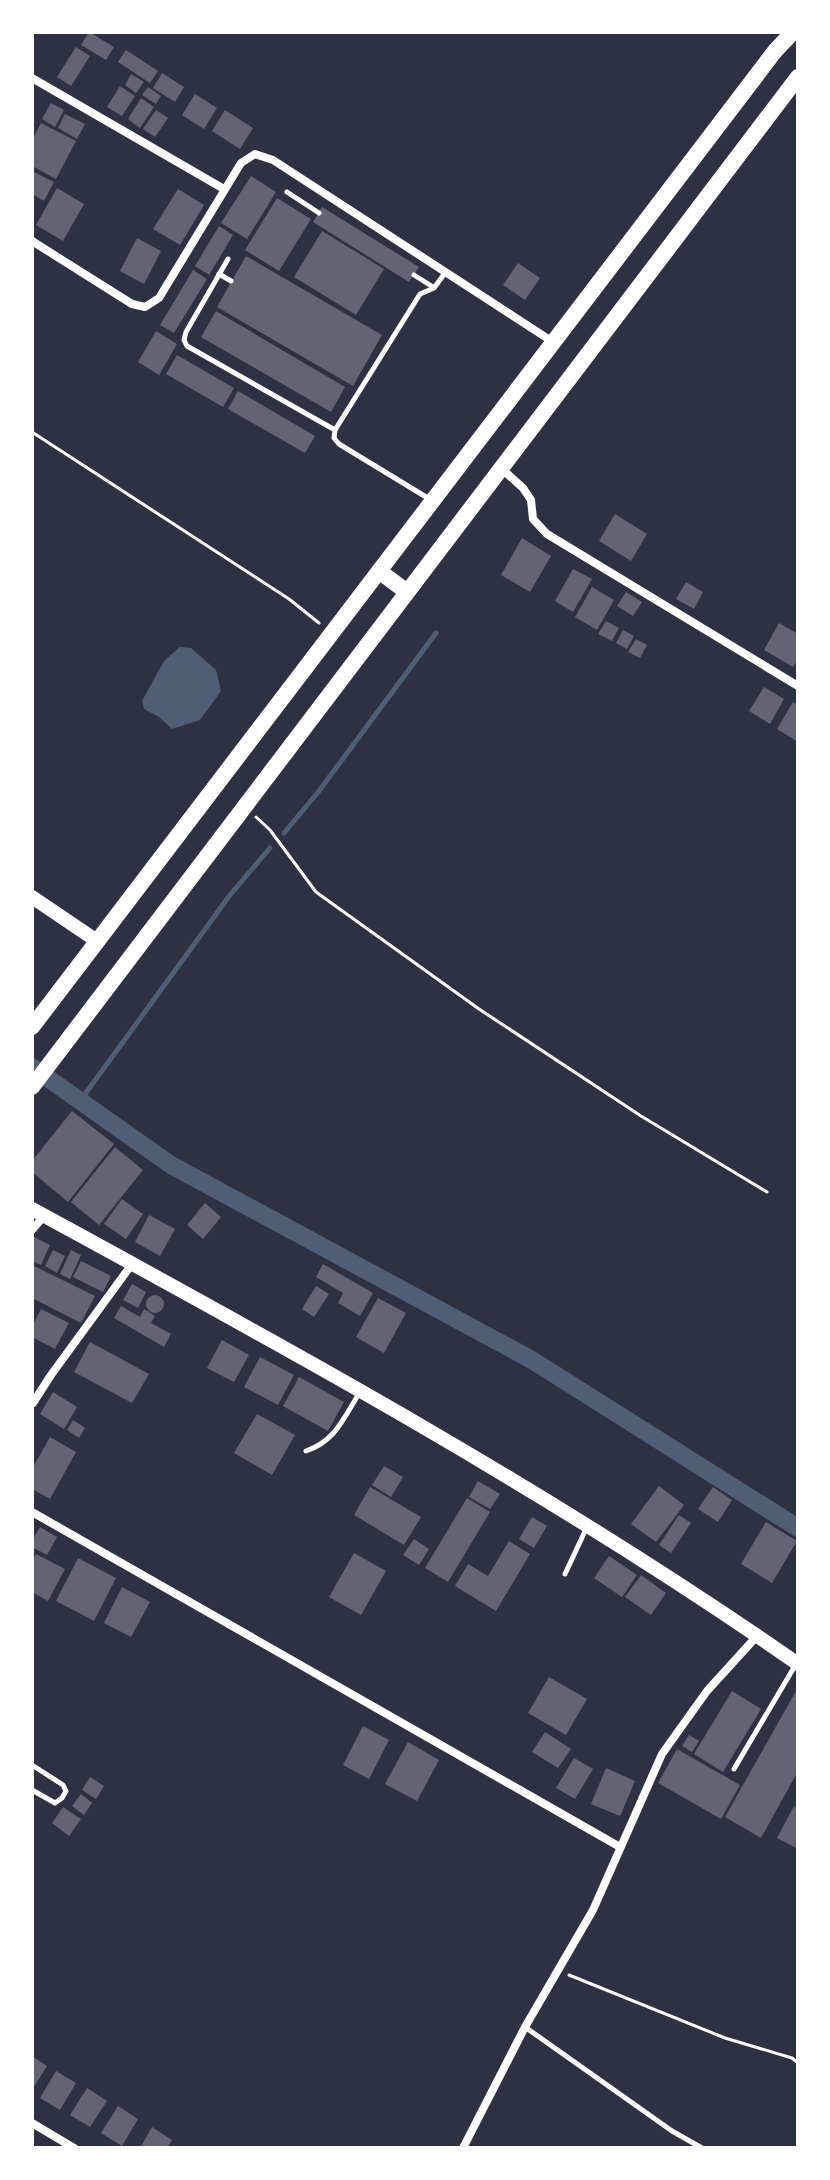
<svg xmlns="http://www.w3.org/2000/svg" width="830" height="2180" font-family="'Alegreya Sans',sans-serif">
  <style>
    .water { fill: #4f5d75 }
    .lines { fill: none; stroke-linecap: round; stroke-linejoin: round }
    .stream { stroke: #4f5d75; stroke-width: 5 }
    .canal { stroke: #4f5d75; stroke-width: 18 }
    .building { fill: #626471 }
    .path { stroke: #fff; stroke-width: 3 }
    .service { stroke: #fff; stroke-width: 5 }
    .minor { stroke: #fff; stroke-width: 8 }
    .tertiary { stroke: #fff; stroke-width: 14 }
    .primary { stroke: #fff; stroke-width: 16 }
  </style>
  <rect width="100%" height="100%" fill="#2d3142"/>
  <polygon class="water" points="180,647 191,648 216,670 221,691 200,720 172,729 159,717 144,709 142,701 164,661"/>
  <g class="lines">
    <g class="stream">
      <polyline points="284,833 319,791 436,633"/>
      <polyline points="80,1101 230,895 270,848"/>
    </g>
    <polyline class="canal" points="32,1067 171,1165 532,1360 798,1528"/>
  </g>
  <g class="building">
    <polygon points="89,32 114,47 106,60 81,45"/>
    <polygon points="76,47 90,56 71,86 57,77"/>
    <polygon points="126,50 158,71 150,83 118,62"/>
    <polygon points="162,73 184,87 175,102 153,88"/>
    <polygon points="131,74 144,82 136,93 125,85"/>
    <polygon points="120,86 135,96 122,116 107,107"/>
    <polygon points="148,87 161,96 156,104 142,95"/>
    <polygon points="195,94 217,108 204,129 182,115"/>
    <polygon points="141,98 154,107 140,128 128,119"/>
    <polygon points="51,103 64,110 55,127 42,119"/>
    <polygon points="156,110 168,118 155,137 143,129"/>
    <polygon points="225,110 253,128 240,149 212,131"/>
    <polygon points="65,114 85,124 77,139 58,128"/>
    <polygon points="41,123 76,141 56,179 32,166 32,140"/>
    <polygon points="32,171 54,182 44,201 32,194"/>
    <polygon points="251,176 276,192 247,239 221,223"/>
    <polygon points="57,188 84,204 63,241 36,225"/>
    <polygon points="178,189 204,205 180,245 153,229"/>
    <polygon points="277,198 311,219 279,271 245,250"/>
    <polygon points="322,207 419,267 409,282 313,222"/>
    <polygon points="219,226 233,235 209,275 195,266"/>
    <polygon points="322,231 384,269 356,315 294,277"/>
    <polygon points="137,238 161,251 144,284 120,271"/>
    <polygon points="246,256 382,335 353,386 217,307"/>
    <polygon points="518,263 540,278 525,300 503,285"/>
    <polygon points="193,270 207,279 174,333 160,325"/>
    <polygon points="216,311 345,387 331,412 201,337"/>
    <polygon points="156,331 177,344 159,375 138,362"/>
    <polygon points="177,355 234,388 223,407 166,374"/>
    <polygon points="238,391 315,436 305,453 228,409"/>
    <polygon points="615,514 647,534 631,561 599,541"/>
    <polygon points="522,538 551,556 530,592 501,575"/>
    <polygon points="573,569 592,579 573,612 555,601"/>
    <polygon points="686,582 703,592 694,609 676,599"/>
    <polygon points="592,587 614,600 597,630 575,617"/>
    <polygon points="626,592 642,602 633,616 617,606"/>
    <polygon points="606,621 619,628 612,641 598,634"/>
    <polygon points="779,623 798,634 798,659 793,667 764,650"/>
    <polygon points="623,630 634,636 627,649 616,643"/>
    <polygon points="636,639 647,645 640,658 628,652"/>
    <polygon points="764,687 784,699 770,724 749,711"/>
    <polygon points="793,702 798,705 798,742 777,729"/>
    <polygon points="72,1111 114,1144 68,1202 32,1172 32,1161"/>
    <polygon points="115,1147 143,1170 99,1225 71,1202"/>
    <polygon points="122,1199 143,1214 126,1239 104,1224"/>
    <polygon points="205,1203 221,1217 203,1239 187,1225"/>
    <polygon points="149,1215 175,1229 160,1256 135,1242"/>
    <polygon points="34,1237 50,1245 41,1265 32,1261 32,1242"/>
    <polygon points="53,1250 65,1256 57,1273 45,1266"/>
    <polygon points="71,1250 81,1255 70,1279 60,1274"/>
    <polygon points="81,1261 111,1276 103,1292 73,1277"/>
    <polygon points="323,1264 373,1293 360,1316 338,1303 343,1293 316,1277"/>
    <polygon points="32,1265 95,1296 81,1323 32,1298"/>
    <polygon points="132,1284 146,1292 138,1308 123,1300"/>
    <polygon points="316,1286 329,1294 314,1317 302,1309"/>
    <circle cx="155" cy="1304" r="9"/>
    <polygon points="378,1298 406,1313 384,1353 356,1337"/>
    <polygon points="121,1306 140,1317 144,1309 155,1316 151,1323 171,1334 164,1347 114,1318"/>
    <polygon points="41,1309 69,1323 55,1349 32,1337 32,1326"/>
    <polygon points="222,1340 249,1355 234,1382 207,1368"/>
    <polygon points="90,1342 149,1374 132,1403 74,1372"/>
    <polygon points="260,1357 294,1375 278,1405 244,1387"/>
    <polygon points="299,1377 344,1402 328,1431 283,1406"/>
    <polygon points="53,1392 77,1407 64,1429 40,1414"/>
    <polygon points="257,1414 295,1435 272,1475 234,1453"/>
    <polygon points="73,1420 85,1428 79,1438 67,1430"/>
    <polygon points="50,1437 76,1452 50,1499 32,1489 32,1469"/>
    <polygon points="384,1466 403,1477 391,1497 372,1485"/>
    <polygon points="478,1481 500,1494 490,1509 469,1497"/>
    <polygon points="659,1486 684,1505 656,1542 631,1524"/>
    <polygon points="370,1487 421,1517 404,1545 354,1515"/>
    <polygon points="713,1487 732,1500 718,1522 698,1509"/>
    <polygon points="467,1498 490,1512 448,1582 425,1568"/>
    <polygon points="679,1515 691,1523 671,1553 659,1545"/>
    <polygon points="532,1517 547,1526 534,1548 519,1539"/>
    <polygon points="766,1522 797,1541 772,1583 741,1564"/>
    <polygon points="40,1527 57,1537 47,1555 32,1547 32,1541"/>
    <polygon points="414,1539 429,1549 419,1565 403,1555"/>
    <polygon points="509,1541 530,1554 496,1611 455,1586 468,1564 488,1576"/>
    <polygon points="354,1553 386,1571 361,1615 329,1597"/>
    <polygon points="36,1554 65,1569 48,1601 32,1592 32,1562"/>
    <polygon points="609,1556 637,1575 622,1597 594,1578"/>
    <polygon points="78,1558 116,1578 94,1621 56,1601"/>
    <polygon points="641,1575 666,1593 651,1615 625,1597"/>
    <polygon points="122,1587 150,1602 131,1637 104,1623"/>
    <polygon points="549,1677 587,1699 566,1735 528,1713"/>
    <polygon points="732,1691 761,1709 723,1772 694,1754"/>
    <polygon points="796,1691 798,1692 798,1771 761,1838 725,1817"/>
    <polygon points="363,1726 389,1740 369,1779 343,1765"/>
    <polygon points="545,1732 571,1749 558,1768 532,1752"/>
    <polygon points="689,1735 699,1741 692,1752 682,1746"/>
    <polygon points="408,1742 439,1760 417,1801 385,1784"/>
    <polygon points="677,1749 740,1785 721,1819 658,1783"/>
    <polygon points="574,1758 593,1769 575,1799 556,1788"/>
    <polygon points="606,1768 635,1781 620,1816 591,1804"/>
    <polygon points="90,1777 104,1786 96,1799 82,1790"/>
    <polygon points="81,1794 92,1803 84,1815 72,1806"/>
    <polygon points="794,1806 798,1809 798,1849 777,1838"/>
    <polygon points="63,1807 81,1819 69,1836 52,1823"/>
    <polygon points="32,2056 47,2066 32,2090"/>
    <polygon points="56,2071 76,2083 60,2110 40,2098"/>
    <polygon points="87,2088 107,2101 90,2127 70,2115"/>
    <polygon points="118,2106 138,2119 122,2146 101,2133"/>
    <polygon points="152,2127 172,2140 167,2148 140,2148"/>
  </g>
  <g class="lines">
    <g class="path">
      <polyline points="32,432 289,599 319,623"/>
      <polyline points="256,817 270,830 316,892 479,1009 641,1116 767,1192"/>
      <polyline points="569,1975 725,2038 792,2058 798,2063"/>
    </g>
    <g class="service">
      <polyline points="287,192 319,213"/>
      <polyline points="228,259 186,332 184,340 187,346 335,430"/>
      <polyline points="219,274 231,281"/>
      <polyline points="414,275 433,287"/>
      <polyline points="431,500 339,444 334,438 335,430 420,294 434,288 445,273"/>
      <path d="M306,1451c30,-10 38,-34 54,-59"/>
      <polyline points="565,1574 586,1529"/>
      <polyline points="32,1765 63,1785 66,1791 62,1798 55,1803 32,1790"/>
      <polyline points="734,1769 796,1664"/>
      <polyline points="525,2027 672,2131 702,2148"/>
    </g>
    <g class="minor">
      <polyline points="32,78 224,189"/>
      <polyline points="32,241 132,304 145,307 159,298 241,163 255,154 273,160 553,342"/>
      <polyline points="502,469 523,488 531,500 533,519 547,534 798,686"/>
      <polyline points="32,1230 44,1216"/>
      <polyline points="33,1403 51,1375 132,1264"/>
      <polyline points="32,1512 620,1847"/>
      <polyline points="32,2123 74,2148"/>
      <polyline points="463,2148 525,2027 593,1910 662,1754 707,1691 757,1636"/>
    </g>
    <g class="tertiary">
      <polyline points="32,897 97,941"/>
      <path d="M32,1209c261,142 522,285 766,455"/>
    </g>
    <g class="primary">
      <polyline points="379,571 407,592"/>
      <polyline points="32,1027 775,51 793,32"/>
      <polyline points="32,1087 798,77"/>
    </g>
  </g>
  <rect width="830" height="2180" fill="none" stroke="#ffffff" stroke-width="68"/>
</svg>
